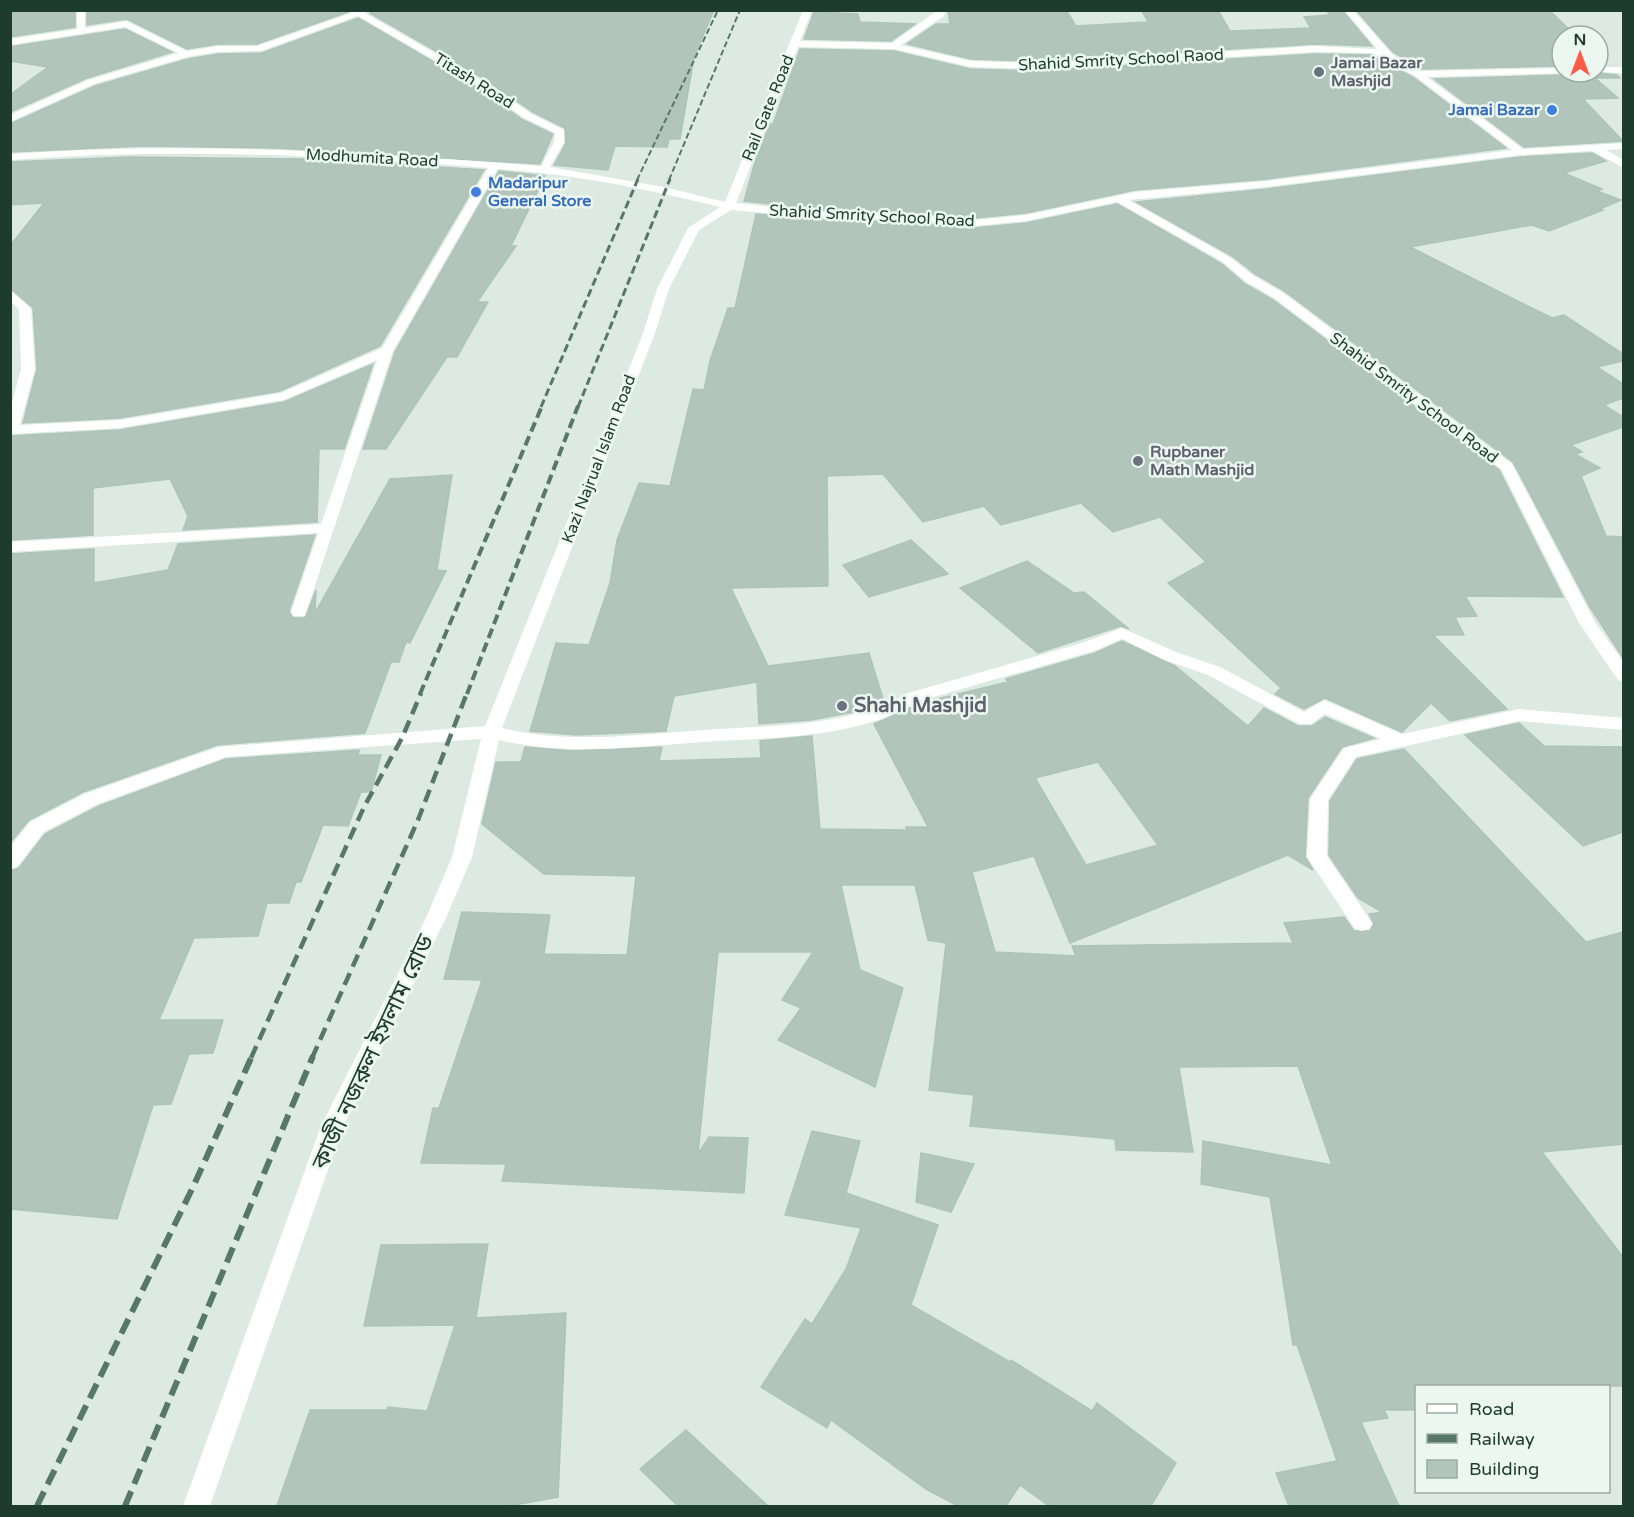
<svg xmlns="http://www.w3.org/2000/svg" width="1634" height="1517" font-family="'Varela Round','Noto Sans Bengali',sans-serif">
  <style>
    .building { fill: #b2c5bb; stroke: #aec4b8; stroke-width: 1.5; fill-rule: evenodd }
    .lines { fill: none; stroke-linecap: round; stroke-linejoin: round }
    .street { fill: #fff; fill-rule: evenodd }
    .rail-far4 { stroke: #57776a; stroke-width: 2; stroke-dasharray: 6 3; stroke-linecap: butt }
    .rail-far3 { stroke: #57776a; stroke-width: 3; stroke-dasharray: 8 4; stroke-linecap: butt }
    .rail-far2 { stroke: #57776a; stroke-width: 4; stroke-dasharray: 10 5; stroke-linecap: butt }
    .rail-far1 { stroke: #57776a; stroke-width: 4.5; stroke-dasharray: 13 7; stroke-linecap: butt }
    .rail { stroke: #57776a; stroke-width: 6; stroke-dasharray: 16 8; stroke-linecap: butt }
    .worship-dot { fill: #6b7280; stroke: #edf7f1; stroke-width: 2 }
    .shop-dot { fill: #3f7fe0; stroke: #edf7f1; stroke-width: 2 }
    .labels { text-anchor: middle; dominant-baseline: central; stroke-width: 5; stroke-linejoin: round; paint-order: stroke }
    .far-street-label { font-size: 16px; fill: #1d3b2f; stroke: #edf7f1 }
    .far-worship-label { font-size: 16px; font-weight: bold; fill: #5b616d; stroke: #edf7f1; text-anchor: start }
    .far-shop-label { font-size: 16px; font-weight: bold; fill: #366cbe; stroke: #edf7f1; text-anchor: end }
    .worship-label { font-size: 20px; font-weight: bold; fill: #5b616d; stroke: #edf7f1; text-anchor: start }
    .near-street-label { font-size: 24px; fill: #1d3b2f; stroke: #edf7f1 }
  </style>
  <rect width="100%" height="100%" fill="#dceae2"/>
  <g class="building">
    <polygon points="10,10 75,10 75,27 10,37"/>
    <polygon points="87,10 347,10 348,12 257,44 218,44 187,49 127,19 87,25"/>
    <polygon points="373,10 714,10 694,57 680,139 669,139 667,147 615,146 608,170 554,165 566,143 565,128 533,112 481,77 370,13"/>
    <polygon points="948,10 1066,10 1076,26 1148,22 1142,11 1218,10 1230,31 1311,28 1304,17 1330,15 1326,10 1342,10 1372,46 1314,44 1036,61 971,59 907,44 936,24 950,24"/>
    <polygon points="1356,10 1549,10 1576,36 1562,36 1562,66 1421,69 1393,52"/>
    <polygon points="814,12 858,14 860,22 915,24 891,41 804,39"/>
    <polygon points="358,18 473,85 523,120 553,134 540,164 276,148 143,146 10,152 10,124 95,86 188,59 218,54 262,53"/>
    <polygon points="125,29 172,52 87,78 10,112 10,95 48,67 10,61 10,47"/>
    <polygon points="800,49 894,51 970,69 1036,71 1314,54 1371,55 1414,78 1506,148 1267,179 1135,190 1026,213 965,219 914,212 821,210 744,201 755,162 770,124 773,124"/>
    <polygon points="1567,72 1593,72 1617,75 1620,78 1595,78 1618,98 1583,99 1623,141 1524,147 1434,79 1565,75"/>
    <polygon points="1592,153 1606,161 1564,173 1602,189 1597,191 1621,200 1600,209 1603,210 1549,231 1532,225 1410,247 1552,318 1564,315 1623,354 1623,361 1597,367 1623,384 1623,398 1604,405 1623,417 1623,427 1571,445 1582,452 1575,454 1600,468 1581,476 1606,536 1623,537 1623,658 1590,607 1513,462 1283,290 1255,274 1232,256 1136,202 1267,189 1521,157"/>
    <polygon points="130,157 309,159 484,170 380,346 280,391 120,418 23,423 37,369 33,308 10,288 10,246 44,203 10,205 10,162"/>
    <polygon points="499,171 545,176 511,246 516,246 477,302 488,302 457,357 447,357 386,449 363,449 395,352"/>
    <polygon points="1117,204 1222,264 1245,284 1273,300 1499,470 1563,597 1465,596 1477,616 1455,617 1464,635 1433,635 1507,709 1450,721 1431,703 1402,732 1325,698 1304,709 1275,694 1281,688 1168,583 1206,562 1160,517 1113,532 1081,503 1001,525 984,506 923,522 883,474 827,476 828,586 731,588 768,666 869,653 884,702 859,711 811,720 759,724 757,682 674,696 666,731 576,735 530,731 556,643 589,645 610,583 617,540 639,483 670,486 693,389 704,390 710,361 728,308 735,308 756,214 821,220 914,222 965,229 1026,223"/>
    <polygon points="373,364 344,449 319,449 317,522 183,530 188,516 170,479 93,488 93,535 10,540 10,436 120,430 284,402"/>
    <polygon points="452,475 437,570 446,571 410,643 406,642 399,662 391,662 365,733 217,745 83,792 29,820 10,843 10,554 94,549 94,583 168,570 178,544 315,535 289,611 293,618 305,618 316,590 315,613 390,479"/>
    <polygon points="911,540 948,574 869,597 843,565"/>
    <polygon points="1027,561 1074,593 1084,592 1129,629 1121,626 1038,653 960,588"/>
    <path d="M1122,641l53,25 73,60 16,-18 34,18h14l13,-9 49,21 -32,9 -34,51 -3,59 8,13 -25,-15 -218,88 -36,-87 -62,16 23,80 81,4 -4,-10 221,-3 -9,-20 60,-6 10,14h16l4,-7 -5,-10 13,-2 -24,-14 -29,-43 1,-54 27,-42 47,-10 182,193 37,-10v212l-81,8 81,105v129h-207v24h-32l4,8 -27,4 38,84h-110l-13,-33 61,-12 -40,-116h-4l-23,-148 -69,-13 2,-43 129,24 -34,-99 -119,1 14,85 -77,-2 -1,-11 -145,-13 4,-31 -45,-5 17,-147 -18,-3 -13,-55h-74l19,85 43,18 -28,99 -97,-47 23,-32 -19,-8 31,-48h-95l-20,202 11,-17 39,1 -4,55 -242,-12 4,-17 -85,-1 12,-55h6l43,-128 -38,-1 18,-67 88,3 -6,39 83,1 9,-79 -92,-2 -62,-50 14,-62h25l4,-15 49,4 88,-4 -3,14 102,-3 -1,-17 52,-5 8,93 86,1v-3h22l-54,-103 47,-21 87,-21 -2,-3 89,-26zM1098,762l60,83 -72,20 -51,-87z"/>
    <polygon points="1519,723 1544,746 1623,747 1623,832 1583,846 1465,735"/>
    <polygon points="359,750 358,755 381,755 371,792 361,792 348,826 323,825 301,882 296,882 289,903 267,903 258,936 194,938 159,1020 223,1020 213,1053 189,1054 171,1104 153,1105 117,1219 10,1209 10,871 19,868 45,834 99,806 226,759"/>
    <polygon points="812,1131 860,1141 846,1193 938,1225 911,1305 1010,1362 1011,1360 1092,1411 1097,1403 1176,1463 1151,1506 1049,1506 1020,1485 1006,1506 958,1506 926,1489 831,1420 827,1428 761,1387 805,1319 812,1324 846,1269 861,1228 785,1215"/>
    <polygon points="921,1153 974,1164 951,1212 916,1202"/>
    <polygon points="488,1244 476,1318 566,1313 558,1497 509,1506 277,1506 310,1410 387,1410 388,1407 427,1411 455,1325 364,1326 381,1245"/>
    <polygon points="686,1430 768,1506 678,1506 640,1469"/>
  </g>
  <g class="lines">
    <g class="street">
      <path d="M77,10h8v18l41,-7 61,30 31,-5h39l94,-33 -2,-3h22l-6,3 115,66 52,35 32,16v12l-14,25 114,20 61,15 78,-192h9l-12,31 92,2 46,-33h8l-2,6 -43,29 70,16 65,2 278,-17 63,3 -33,-39h9l39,44 28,17 142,-3v4l3,1 -138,4 96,72 101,-6v6l-18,1 18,10v8l-32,-17 -71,4 -254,32 -138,13 102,58 23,18 28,16 230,172 83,158 29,41v19l-6,-2 -39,-57 -78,-154 -227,-171 -28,-16 -23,-20 -106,-60 -91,19 -61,6 -51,-7 -93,-2 -90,-8 -32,20 -30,59 -15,47 -152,392c64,16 135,7 201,2 67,-5 145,-2 205,-37l174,-50 40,-15 54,24 44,15 84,45 20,-12 78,34 117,-25 105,9v12l-105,-9 -163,36 -28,43 -1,56 45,67 -3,6 -7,2 -7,-2 -48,-72 3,-58 34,-51 37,-9 -56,-25 -14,10h-12l-91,-49 -44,-15 -42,-21 -28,12 -174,50c-63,38 -146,36 -217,41 -67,5 -139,14 -204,-2l-27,117 -26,61 -103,209 -133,379h-27l138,-380 105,-208 26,-61 29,-118 -255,18 -128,47 -54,28 -27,35 -7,2v-22l20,-25 54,-28 134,-47 267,-21 157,-390 15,-47 31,-61 32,-21c-73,-18 -147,-33 -222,-38l-105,182 -88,265h-12l-2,-4 27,-79 -308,19v-10l311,-18 56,-164 -93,40 -164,28 -110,6v-24l11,-41 -2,-60 -9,-8v-11l21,18 4,61 -15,56 100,-5 161,-27 101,-45 106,-180c-158,-13 -319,-20 -478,-8v-6c177,-13 354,-2 531,12l13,-24 1,-9 -31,-15 -50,-35 -116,-67 -97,35 -43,1 -31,5 -93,27 -84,38v-7l78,-35 90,-27 -53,-26 -115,18v-6l67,-10zM798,47l96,2 77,18 65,2 278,-17 58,1 43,23 97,74 -245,31 -132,11 -109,23 -61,6 -51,-7 -93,-2 -85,-9z"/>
      <polygon points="1598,67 1624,67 1624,73 1595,72 1598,72"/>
    </g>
    <g class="rail-far4">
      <polyline points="637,180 718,10"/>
      <polyline points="669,180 740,10"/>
    </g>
    <g class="rail-far3">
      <polyline points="541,407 638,179"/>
      <polyline points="578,407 670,179"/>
    </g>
    <g class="rail-far2">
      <polyline points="420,694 542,406"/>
      <polyline points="467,694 578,406"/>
    </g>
    <g class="rail-far1">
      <polyline points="251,1058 364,807 402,738 421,693"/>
      <polyline points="312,1058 418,820 467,693"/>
    </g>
    <g class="rail">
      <polyline points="37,1506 194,1185 252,1056"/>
      <polyline points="125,1506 313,1056"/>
    </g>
  </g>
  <g class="worship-dot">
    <circle cx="1319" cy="72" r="6"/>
    <circle cx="1138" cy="461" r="6"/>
    <circle cx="842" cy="706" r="6"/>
  </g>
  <g class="shop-dot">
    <circle cx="1552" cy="110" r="6"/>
    <circle cx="476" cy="192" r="6"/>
  </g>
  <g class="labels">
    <g class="far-street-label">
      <text transform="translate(1121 60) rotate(-3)">Shahid Smrity School Raod</text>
      <text transform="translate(474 81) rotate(32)">Titash Road</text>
      <text transform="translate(768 108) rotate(-68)">Rail Gate Road</text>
      <text transform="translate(372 158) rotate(3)">Modhumita Road</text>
      <text transform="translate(872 216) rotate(3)">Shahid Smrity School Road</text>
      <text transform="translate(1414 398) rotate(37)">Shahid Smrity School Road</text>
      <text transform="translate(599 459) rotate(-69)">Kazi Najrual Islam Road</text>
    </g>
    <g class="far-worship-label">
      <text x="1331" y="63">Jamai Bazar<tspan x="1331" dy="18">Mashjid</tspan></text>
      <text x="1150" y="452">Rupbaner<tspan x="1150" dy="18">Math Mashjid</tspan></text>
    </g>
    <g class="far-shop-label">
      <text x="1540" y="110">Jamai Bazar</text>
      <text x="488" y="183" text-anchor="start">Madaripur<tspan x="488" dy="18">General Store</tspan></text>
    </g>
    <g class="worship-label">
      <text x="854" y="706">Shahi Mashjid</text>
    </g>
    <g class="near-street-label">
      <text transform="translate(373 1052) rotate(-65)">কাজী নজরুল ইসলাম রোড</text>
    </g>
  </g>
  <rect width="1634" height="1517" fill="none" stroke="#1d3b2f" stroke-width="24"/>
  <rect x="1415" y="1385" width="195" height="108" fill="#edf7f1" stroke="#9aaca3" stroke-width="1.5"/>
  <rect x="1427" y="1404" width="30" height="9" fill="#ffffff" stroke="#9aaca3" stroke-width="1.5"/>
  <text x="1469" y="1415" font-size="18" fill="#1d3b2f">Road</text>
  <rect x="1427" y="1434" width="30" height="9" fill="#57776a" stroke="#9aaca3" stroke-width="1.5"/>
  <text x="1469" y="1445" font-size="18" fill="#1d3b2f">Railway</text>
  <rect x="1427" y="1460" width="30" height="18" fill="#b2c5bb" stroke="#9aaca3" stroke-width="1.5"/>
  <text x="1469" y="1475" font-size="18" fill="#1d3b2f">Building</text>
  <g transform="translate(1580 54)"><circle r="28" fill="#edf7f1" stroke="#9aaca3" stroke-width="1.5"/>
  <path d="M0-4.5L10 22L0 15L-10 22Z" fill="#ff5b46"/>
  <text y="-9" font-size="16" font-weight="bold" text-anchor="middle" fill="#1d3b2f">N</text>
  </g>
</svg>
